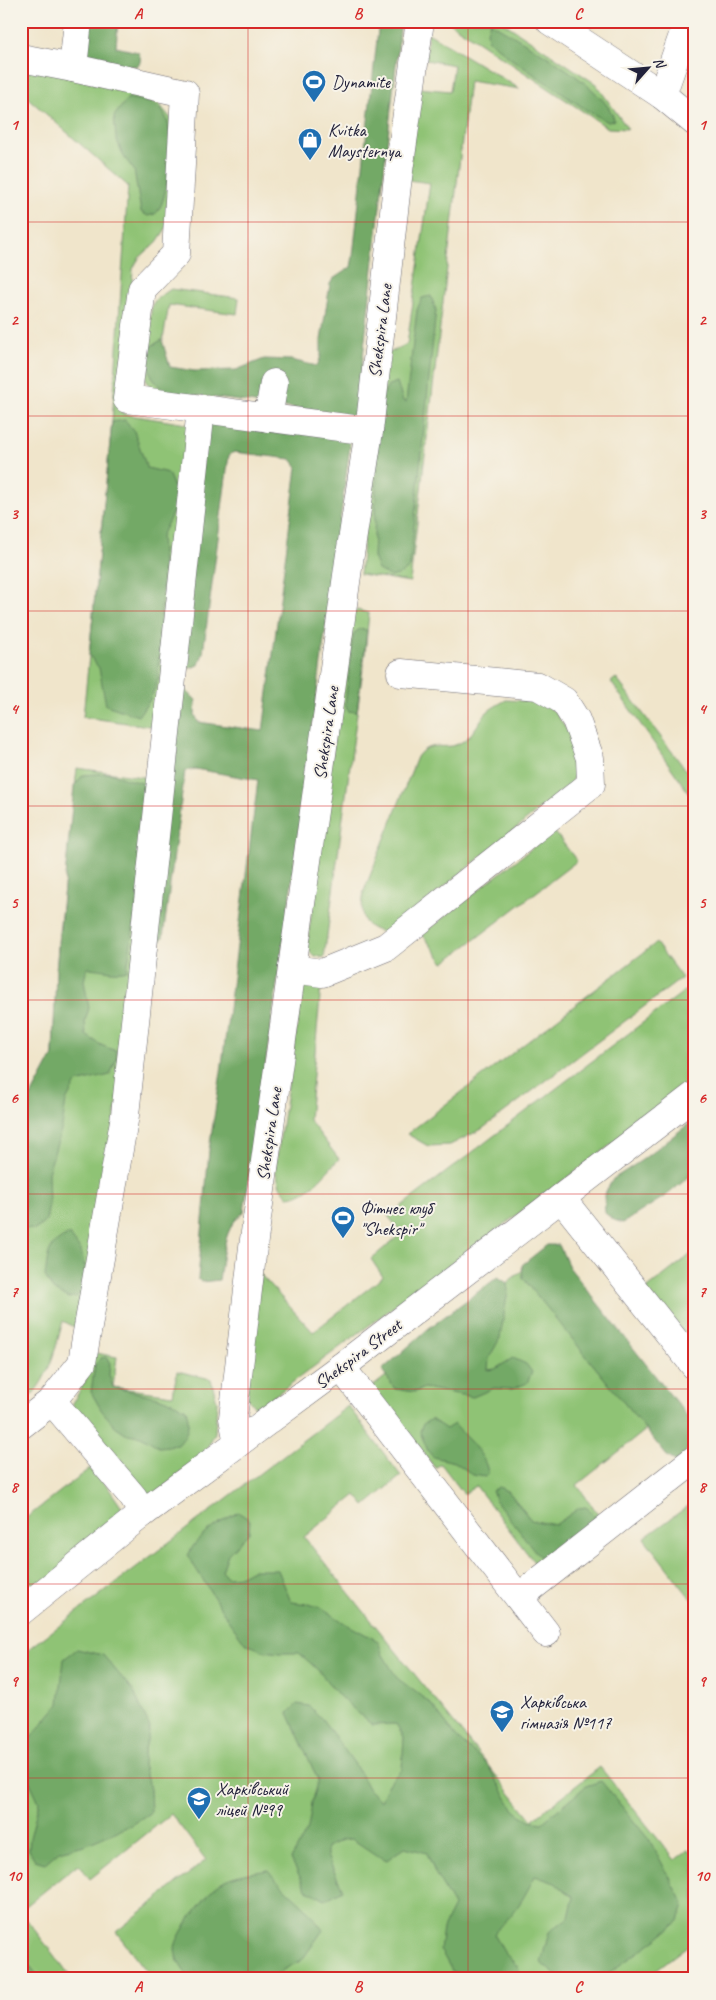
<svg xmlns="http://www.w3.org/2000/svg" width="716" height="2000" font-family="Caveat,sans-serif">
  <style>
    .green { fill: #8fc375; stroke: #587258 }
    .forest { fill: #73a966; stroke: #4a6650 }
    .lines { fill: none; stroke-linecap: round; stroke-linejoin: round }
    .minor-casing { stroke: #6a666d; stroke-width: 29 }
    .minor { stroke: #fff; stroke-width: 28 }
    .grid { fill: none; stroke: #d62828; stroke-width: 1; stroke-opacity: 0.55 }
    .labels { text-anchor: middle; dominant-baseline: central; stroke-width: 4; stroke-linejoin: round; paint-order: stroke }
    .poi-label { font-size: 18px; fill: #22223b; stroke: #f7f3e8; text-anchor: start }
    .street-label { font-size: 18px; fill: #22223b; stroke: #f7f3e8 }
    .neatline { fill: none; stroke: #d62828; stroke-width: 2 }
    .grid-label { font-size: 16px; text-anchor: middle; font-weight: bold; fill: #d62828 }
  </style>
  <rect width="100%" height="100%" fill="#f7f3e8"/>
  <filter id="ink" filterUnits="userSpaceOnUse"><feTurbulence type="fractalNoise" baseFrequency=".02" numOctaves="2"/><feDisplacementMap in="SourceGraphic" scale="10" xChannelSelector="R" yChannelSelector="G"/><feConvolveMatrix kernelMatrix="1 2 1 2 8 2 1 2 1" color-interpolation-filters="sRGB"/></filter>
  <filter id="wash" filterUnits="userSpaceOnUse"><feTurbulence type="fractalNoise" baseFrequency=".0096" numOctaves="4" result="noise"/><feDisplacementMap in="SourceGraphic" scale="20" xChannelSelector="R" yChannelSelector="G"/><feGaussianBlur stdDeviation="1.12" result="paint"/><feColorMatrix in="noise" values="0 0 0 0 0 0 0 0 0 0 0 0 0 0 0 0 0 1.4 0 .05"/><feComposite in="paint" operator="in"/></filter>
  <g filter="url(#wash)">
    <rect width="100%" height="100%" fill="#f0e5cb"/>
    <g class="green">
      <polygon points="447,21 501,21 596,84 628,129 608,128"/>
      <polygon points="428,33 520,89 469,81 410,582 360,574 383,356 407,344 430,183 408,180 419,88 450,91 454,65 426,60"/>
      <polygon points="21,64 135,94 160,105 172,120 167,227 157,242 139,258 133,269 123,414 193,425 156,727 83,717 112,422 128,186 21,92"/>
      <polygon points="171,289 239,298 237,314 169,305 162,345 164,391 157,395 146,380 144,367 152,305 156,299"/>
      <polygon points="357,610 369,613 365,654 324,958 312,955 307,947 350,616"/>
      <polygon points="616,678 695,782 695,802 611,682"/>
      <path d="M506,700l23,1 17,3 10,9 21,32v27l-8,13 -181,148c-28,-4 -28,-18 -24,-42l53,-134c14,-19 26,-5 43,-14 12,-6 18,-20 26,-30 5,-5 13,-9 20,-13z"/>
      <path d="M77,768l87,12 -80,552 -21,-11c-9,32 -14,62 -42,84v-281l31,-52 6,-130z"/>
      <polygon points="554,831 577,861 444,963 422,934"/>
      <polygon points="656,943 682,978 482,1129 450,1145 428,1146 407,1134"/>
      <polygon points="695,983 695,1082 257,1409 245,1396 260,1274 313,1332 383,1277 371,1259 402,1233 388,1216 391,1214"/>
      <path d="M307,984l14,2 -12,134 30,39c-14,14 -30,37 -51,38l-8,-11 -5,-16 28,-182z"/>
      <polygon points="695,1251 695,1354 644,1291"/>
      <polygon points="523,1270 647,1429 577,1485 604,1522 540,1570 476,1486 464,1494 441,1464 435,1468 372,1387"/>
      <polygon points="91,1352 117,1357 113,1387 173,1395 177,1371 211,1379 217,1402 215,1433 204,1454 150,1498 72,1405 86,1379"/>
      <polygon points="348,1406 401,1476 365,1506 356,1495 304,1537 532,1820 600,1767 675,1860 689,1849 695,1857 695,1940 644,1979 153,1979 116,1932 206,1860 171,1814 90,1879 78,1864 21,1910 21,1655"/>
      <polygon points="90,1468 107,1486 129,1518 21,1605 21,1522"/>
      <polygon points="695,1501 695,1604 644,1538"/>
      <polygon points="21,1912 72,1979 21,1979"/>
    </g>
    <g class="forest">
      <path d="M86,21h32l-2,26 22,5c3,6 4,9 -1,14h-6l-43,-5z"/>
      <path d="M379,21h22l-44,389 -3,6 -190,-25c-14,-13 -20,-26 -13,-45l11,-6 8,27 25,4 41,-1 28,-11 27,1 26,6 4,-10v-16l9,-56 3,-5 18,-12 2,-11z"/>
      <path d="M490,22c30,19 117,64 124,98l-6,2 -20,-11 -78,-53 -22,-19 -1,-8z"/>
      <path d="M128,98c11,2 28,4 35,14 2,4 5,10 6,15 4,14 -1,79 -14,87 -2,1 -5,1 -7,2l-7,-4 -7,-42 -10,-13 -8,-19 -2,-22z"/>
      <polygon points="431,296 436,310 410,567 401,574 391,577 378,570 373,557 380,399 389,385 397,382 403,401 406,402 417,310 422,298"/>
      <polygon points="125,420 134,431 147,468 168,473 178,497 174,510 161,536 163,567 158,680 150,700 138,716 106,705 99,668 89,655 112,422"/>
      <path d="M207,420l140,18 3,8 -61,456 -45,310c-21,15 -21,44 -25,68l-17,2 -4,-3 11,-129 12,-78 37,-292 -63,-11 -10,2 -22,166 -4,6 -6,1 24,-252 9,-2 10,10 -1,14 3,8 65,9 34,-264 -6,-8 -57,-7 -5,3 -26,198 -4,12 -9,3 -9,-8z"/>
      <polygon points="360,629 367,630 357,712 348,711 345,705 352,643 354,633"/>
      <path d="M110,773l16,6 29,7 -28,184c-11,4 -27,-2 -40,-2l-3,13 5,27 -4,13 1,14 15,10 15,6 1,7 -7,17 -34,8 -10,18 -4,26 -14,46 1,31 -3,17 -11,9 -14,-2v-113l32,-60 3,-85 18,-184 9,-11z"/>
      <polygon points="695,1119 695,1172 667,1195 623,1223 614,1220 605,1213 604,1195 613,1179 642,1160"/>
      <path d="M69,1234l12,17 6,24 -5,17 -6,5 -8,1 -15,-8 -8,-14c4,-25 1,-29 24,-42z"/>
      <polygon points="547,1245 559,1245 569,1267 695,1426 695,1455 678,1463 667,1456 523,1278 522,1265"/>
      <polygon points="498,1277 507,1283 508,1290 500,1338 489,1358 488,1370 495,1369 513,1358 526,1364 532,1372 527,1383 512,1389 494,1388 473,1397 424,1388 415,1392 395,1389 382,1370 429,1328"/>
      <path d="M106,1357l4,6 -1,12 4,12c25,7 51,8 73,22 4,15 3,24 -8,36l-19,2 -18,-11 -14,-2 -12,-8 -13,-15 -11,-19 4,-28 6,-6z"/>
      <path d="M431,1419l15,10 8,-5c12,14 33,31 34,50l-3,3 -12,-2 -18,-13 -22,-5 -5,-6 -8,-19 2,-7z"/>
      <polygon points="499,1487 509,1492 531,1520 555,1525 579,1508 586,1507 595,1516 593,1522 548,1561 538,1555 496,1501 492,1491"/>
      <path d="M238,1512l12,8 -1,13 -21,21 -6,17 5,6 14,-1 11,-6h26l13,32 18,2 15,5 22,15 32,17 5,14 14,23 33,25 27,35 30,26 27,46 15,11 13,2 44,-37 15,-5 49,60 34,63 -5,17 -25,20 -54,38h-40l-19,-16 8,-31 20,-15 5,-20 -19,-14 -20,-7c-7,13 -13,26 -23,38 -6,8 -13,11 -18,20l10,18 14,15 3,12h-46l-23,-8 -12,-22 3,-21 11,-22 -19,-33 -8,-20 -22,-6 -18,13 -11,-5 -24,-16 -10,1 -15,7v9l16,34 -18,10 -19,-11 -15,-30 17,-30 5,-33 5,-16 -30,-67 9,-9 12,2 13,13 32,44 15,27 12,11 7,-17 14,-15 2,-32 -8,-13 -24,1 -32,-28 -23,-28 -18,-16h-19l-17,-2 -18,-8 -15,-20 -42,-67c8,-21 32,-33 50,-44z"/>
      <polygon points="77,1649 103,1655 134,1692 150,1728 144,1754 143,1765 150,1789 151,1812 131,1825 85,1845 59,1851 45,1863 35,1860 29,1850 30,1838 39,1802 26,1774 26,1749 32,1736 59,1704 64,1659"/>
      <path d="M268,1870l8,10 29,27 18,23 -21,30 -19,10 -11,9h-81c-8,-9 -15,-17 -16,-30 0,-14 33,-57 45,-66 13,-9 33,-10 48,-13z"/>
      <polygon points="21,1957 22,1957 41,1979 21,1979"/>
    </g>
  </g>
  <g filter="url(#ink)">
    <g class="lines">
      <defs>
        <g id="minor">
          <polyline points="78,21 73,68 185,93 176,254 142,289 127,399 369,431"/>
          <polyline points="550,21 662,95 695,122"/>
          <polyline points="21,58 73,68"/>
          <polyline points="662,95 688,21"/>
          <polyline points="268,418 274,383"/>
          <polyline points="292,969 322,973 386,947 591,784 590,758 576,720 564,701 538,686 401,673"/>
          <polyline points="561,1198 695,1366"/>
          <polyline points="341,1367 546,1633"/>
          <polyline points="52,1401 133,1497 143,1513"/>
          <polyline points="21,1425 52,1401 82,1363 85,1344 125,1115 201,409"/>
          <polyline points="238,1443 233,1418 253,1247 349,561 369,431 397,185 420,21"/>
          <polyline points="519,1597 695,1459"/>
          <polyline points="21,1611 143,1513 341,1367 695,1095"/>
        </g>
      </defs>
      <use href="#minor" class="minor-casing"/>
      <use href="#minor" class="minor"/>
    </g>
  </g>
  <path class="grid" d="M248,21v1958M468,21v1958M21,222h674M21,416h674M21,611h674M21,806h674M21,1000h674M21,1194h674M21,1389h674M21,1584h674M21,1778h674"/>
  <defs>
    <symbol id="stadium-pin" viewBox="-11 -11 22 30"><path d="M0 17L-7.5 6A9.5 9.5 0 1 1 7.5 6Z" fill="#1f6fb2" stroke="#f7f3e8"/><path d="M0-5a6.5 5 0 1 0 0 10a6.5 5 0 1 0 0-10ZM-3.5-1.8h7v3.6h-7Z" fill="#fff"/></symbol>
    <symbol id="shop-pin" viewBox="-11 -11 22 30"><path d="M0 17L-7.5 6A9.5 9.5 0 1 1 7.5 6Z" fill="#1f6fb2" stroke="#f7f3e8"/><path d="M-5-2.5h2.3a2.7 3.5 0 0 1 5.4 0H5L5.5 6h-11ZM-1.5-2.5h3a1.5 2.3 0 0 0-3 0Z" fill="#fff"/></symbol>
    <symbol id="school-pin" viewBox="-11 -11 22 30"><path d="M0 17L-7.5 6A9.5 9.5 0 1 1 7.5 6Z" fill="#1f6fb2" stroke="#f7f3e8"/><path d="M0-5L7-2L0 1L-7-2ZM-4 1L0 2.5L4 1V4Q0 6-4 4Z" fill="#fff"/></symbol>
  </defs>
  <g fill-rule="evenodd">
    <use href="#stadium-pin" x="300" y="68" width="28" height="38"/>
    <use href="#shop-pin" x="296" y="126" width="28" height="38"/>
    <use href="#stadium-pin" x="329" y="1204" width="28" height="38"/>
    <use href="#school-pin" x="488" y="1698" width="28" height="38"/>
    <use href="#school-pin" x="185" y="1785" width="28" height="38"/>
  </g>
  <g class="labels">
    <g class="poi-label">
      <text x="332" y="82">Dynamite</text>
      <text x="328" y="130">Kvitka<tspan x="328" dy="21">Maysternya</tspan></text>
      <text x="360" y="1208">Фітнес клуб<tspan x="360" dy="21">"Shekspir"</tspan></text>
      <text x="520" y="1702">Харківська<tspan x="520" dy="21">гімназія №117</tspan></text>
      <text x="216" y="1789">Харківський<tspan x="216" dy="21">ліцей №99</tspan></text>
    </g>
    <g class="street-label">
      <text transform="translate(380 331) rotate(-83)">Shekspira Lane</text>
      <text transform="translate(326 733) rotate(-82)">Shekspira Lane</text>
      <text transform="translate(269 1134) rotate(-82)">Shekspira Lane</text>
      <text transform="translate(358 1354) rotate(-37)">Shekspira Street</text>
    </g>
  </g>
  <rect width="716" height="2000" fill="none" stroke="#f7f3e8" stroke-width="55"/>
  <g transform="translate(648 68) rotate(63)" stroke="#f7f3e8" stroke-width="4" paint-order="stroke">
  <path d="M0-4L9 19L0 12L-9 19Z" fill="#22223b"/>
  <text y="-8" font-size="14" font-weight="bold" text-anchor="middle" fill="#22223b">N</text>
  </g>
  <rect x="28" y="28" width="660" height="1944" class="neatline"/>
  <g class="grid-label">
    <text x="138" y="19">A</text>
    <text x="358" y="19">B</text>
    <text x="578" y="19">C</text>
    <text x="14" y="130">1</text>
    <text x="702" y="130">1</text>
    <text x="14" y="325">2</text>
    <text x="702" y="325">2</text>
    <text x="14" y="519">3</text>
    <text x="702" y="519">3</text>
    <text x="14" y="714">4</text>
    <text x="702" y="714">4</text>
    <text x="14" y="908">5</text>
    <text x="702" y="908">5</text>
    <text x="14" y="1103">6</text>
    <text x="702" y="1103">6</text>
    <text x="14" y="1297">7</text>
    <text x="702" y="1297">7</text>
    <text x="14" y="1492">8</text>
    <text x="702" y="1492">8</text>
    <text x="14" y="1686">9</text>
    <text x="702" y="1686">9</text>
    <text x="14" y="1881">10</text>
    <text x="702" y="1881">10</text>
    <text x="138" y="1992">A</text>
    <text x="358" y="1992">B</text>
    <text x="578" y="1992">C</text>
  </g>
</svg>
